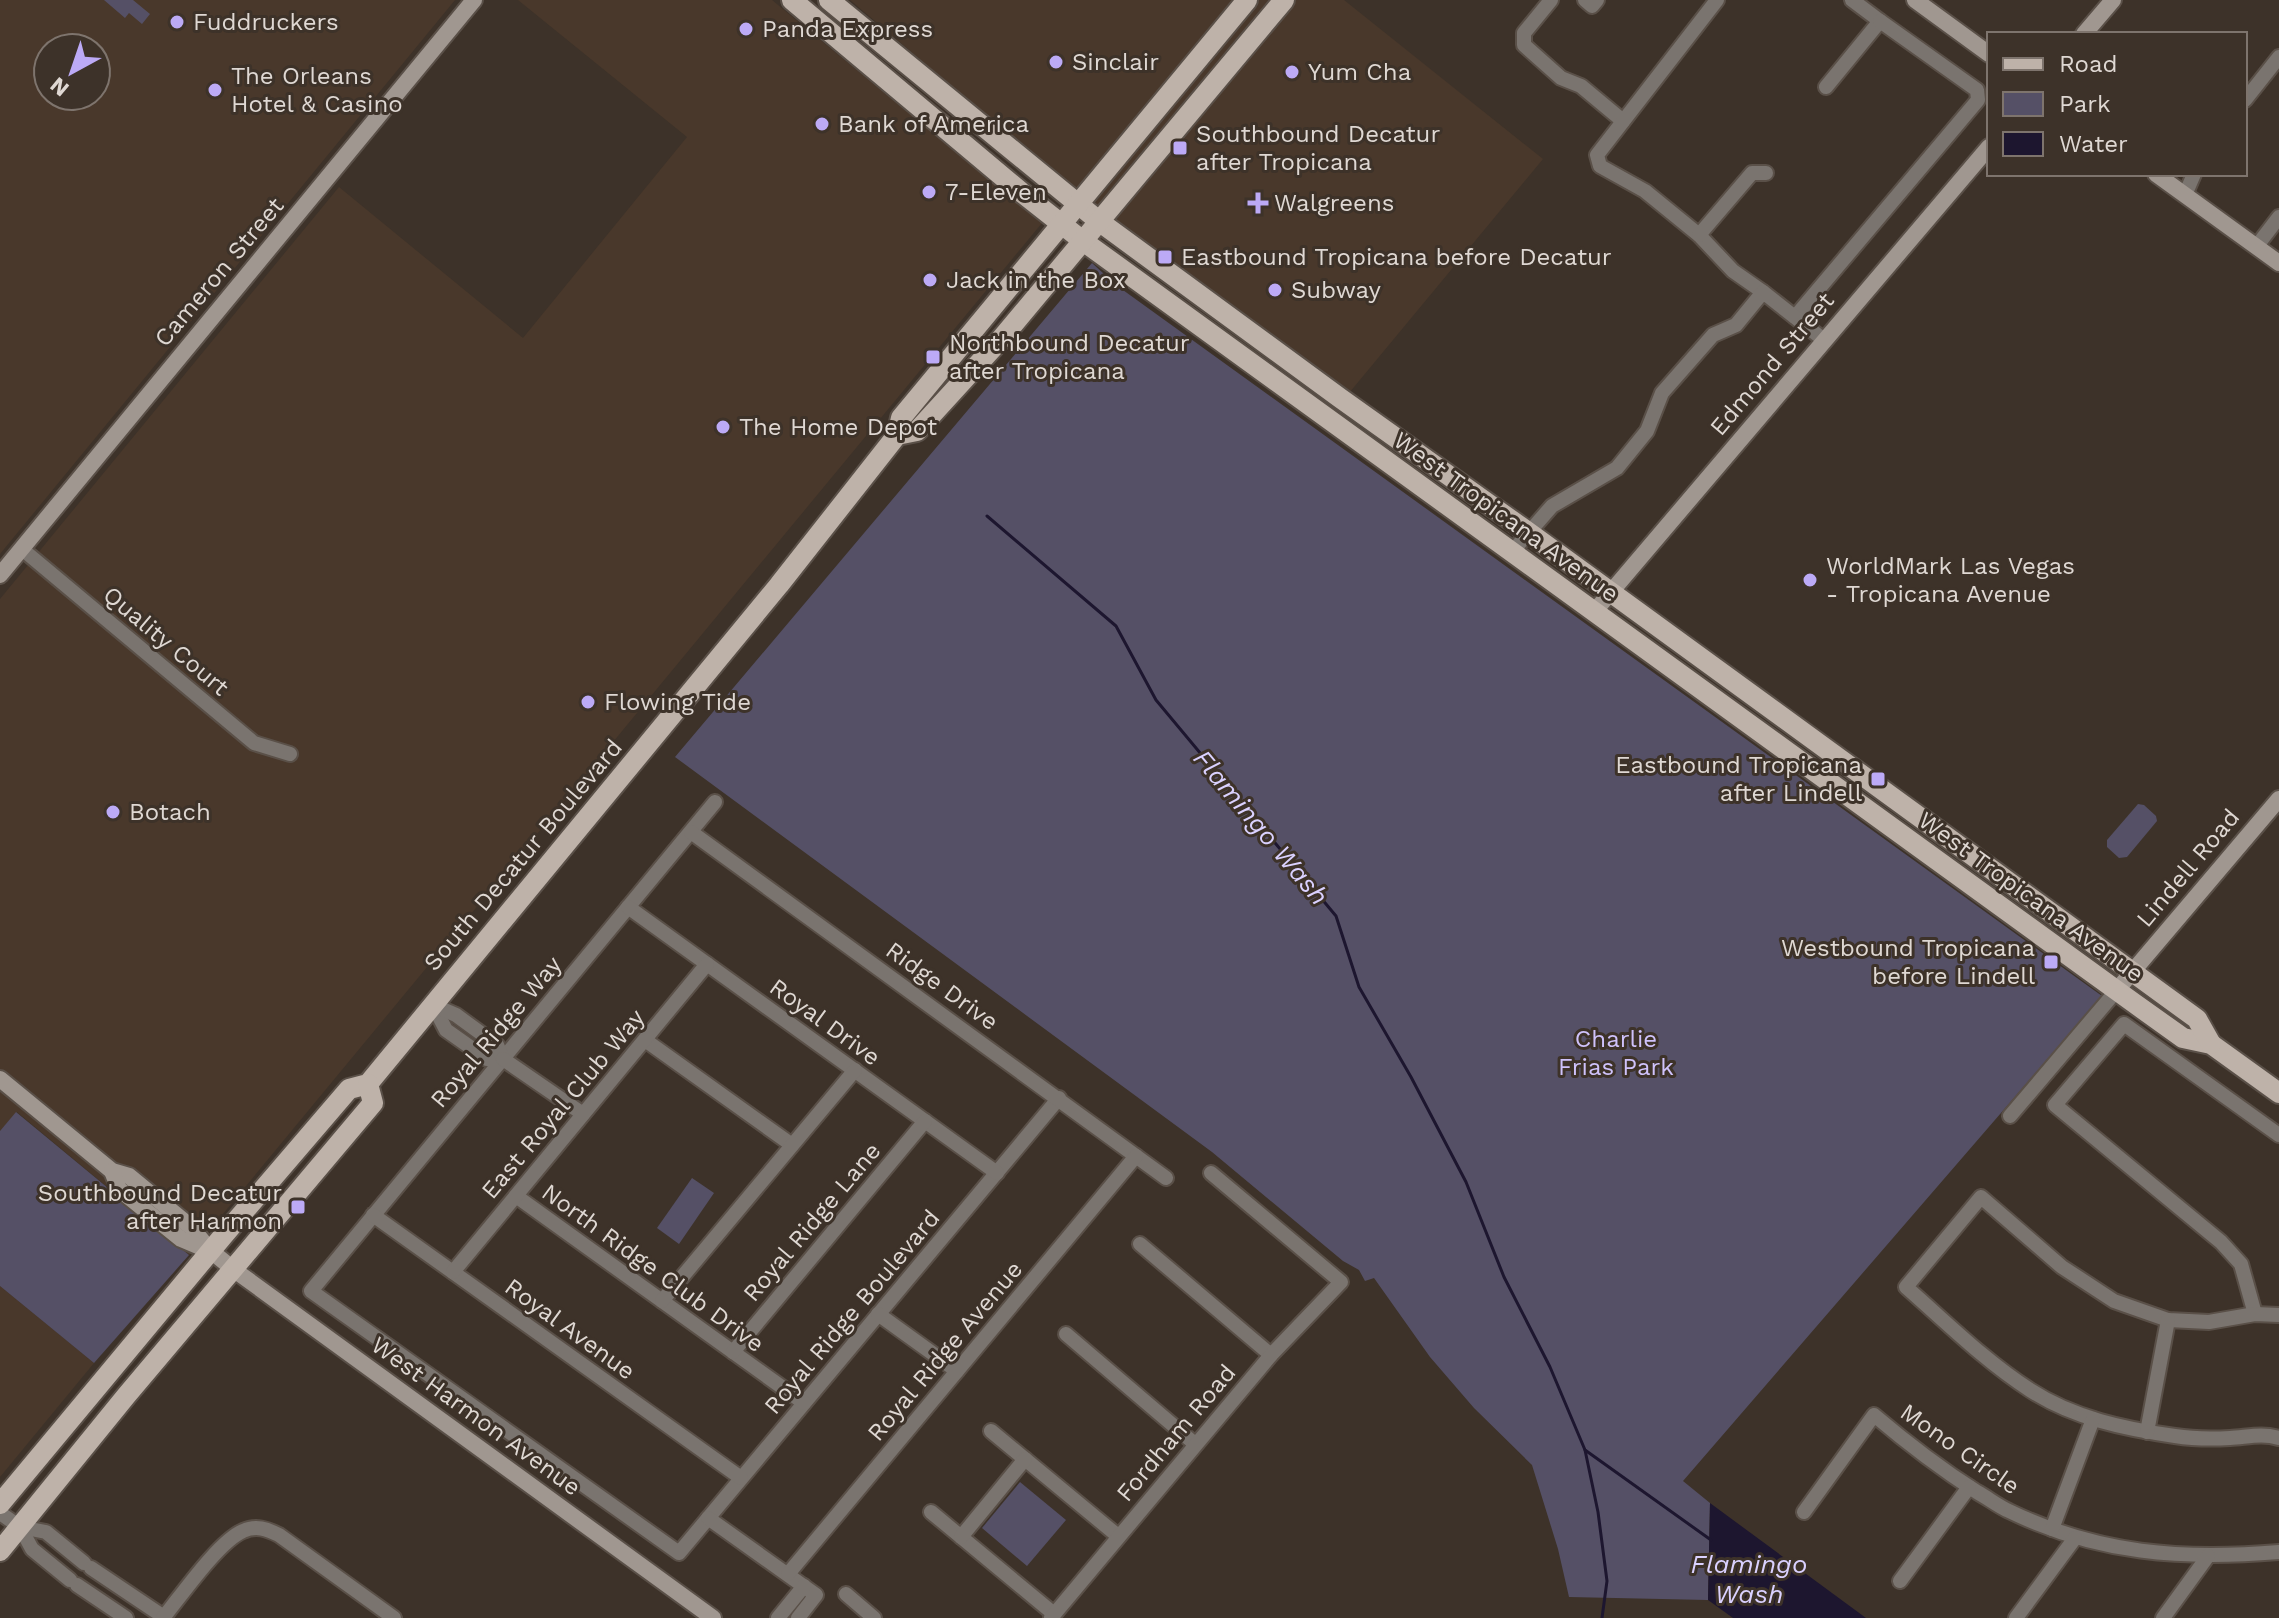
<svg xmlns="http://www.w3.org/2000/svg" width="2279" height="1618" font-family="'Work Sans',sans-serif">
  <style>
    .built { fill: #49382b; fill-rule: evenodd }
    .green { fill: #555066 }
    .water { fill: #1d162f }
    .lines { fill: none; stroke-linecap: round; stroke-linejoin: round }
    .stream { stroke: #1d162f; stroke-width: 3 }
    .street-casing { stroke: #5a5048; stroke-width: 18 }
    .secondary-casing { stroke: #5a5048; stroke-width: 20 }
    .primary-casing { stroke: #5a5048; stroke-width: 24 }
    .street { stroke: #7a746f; stroke-width: 14 }
    .secondary { stroke: #a09790; stroke-width: 16 }
    .primary { stroke: #beb2a9; stroke-width: 20 }
    .poi-dot { fill: #bcaaf6; stroke: #3d3229; stroke-width: 3 }
    .labels { text-anchor: middle; dominant-baseline: central; stroke-width: 6; stroke-linejoin: round; paint-order: stroke }
    .poi-label { font-size: 24px; fill: #dfd8d3; stroke: #3d3229; text-anchor: start }
    .street-label { font-size: 24px; fill: #dfd8d3; stroke: #3d3229 }
    .park-label { font-size: 24px; fill: #cfc2fb; stroke: #3d3229 }
    .water-label { font-size: 26px; font-style: italic; fill: #dad1ff; stroke: #3d3229 }
  </style>
  <rect width="100%" height="100%" fill="#3d3229"/>
  <g class="built">
    <path d="M0,0h455l-455,554zM48,48h48v48h-48z"/>
    <polygon points="518,0 772,0 1042,223 189,1255 17,1112 0,1131 0,599 339,187 523,338 687,137"/>
    <polygon points="850,0 1344,0 1543,159 1335,410"/>
    <polygon points="0,1286 94,1363 0,1477"/>
  </g>
  <g class="green">
    <polygon points="104,0 133,0 150,14 142,24 129,13 125,18"/>
    <polygon points="1092,263 1116,285 2102,996 1683,1481 1710,1503 1708,1600 1569,1597 1558,1549 1532,1465 1474,1408 1430,1357 1374,1278 1365,1281 1359,1270 1343,1261 1212,1152 675,757"/>
    <polygon points="2138,804 2144,805 2156,816 2157,821 2127,857 2119,858 2107,847 2107,840"/>
    <polygon points="16,1112 189,1255 94,1363 0,1286 0,1131"/>
    <polygon points="692,1178 714,1193 679,1244 657,1228"/>
    <polygon points="1020,1482 1066,1520 1027,1566 982,1528"/>
  </g>
  <polygon class="water" points="1710,1503 1866,1618 1733,1618 1708,1600"/>
  <g class="lines">
    <g class="stream">
      <polyline points="987,516 1116,626 1156,700 1336,916 1359,987 1411,1077 1466,1182 1504,1277 1550,1367 1585,1450 1711,1540"/>
      <polyline points="1585,1450 1598,1512 1607,1581 1602,1618"/>
    </g>
    <defs>
      <g id="street">
        <polyline points="1551,0 1524,33 1524,45 1561,78 1581,86 1623,121"/>
        <polyline points="1585,0 1592,6 1597,0"/>
        <polyline points="1717,0 1597,155 1600,166 1645,191 1699,235 1733,271 1763,292"/>
        <polyline points="1826,87 1880,21 1852,0"/>
        <polyline points="2245,100 2279,57"/>
        <polyline points="2185,195 2194,174"/>
        <polyline points="1699,235 1752,173 1766,173"/>
        <polyline points="2256,247 2279,217"/>
        <polyline points="1795,317 1978,100 1977,90 1880,21"/>
        <polyline points="22,549 254,743 290,754"/>
        <polyline points="1511,553 1552,506 1617,468 1647,431 1662,393 1713,335 1736,325 1763,292 1824,340"/>
        <polyline points="715,802 311,1291 679,1553 1059,1098"/>
        <polyline points="691,832 1166,1178"/>
        <polyline points="628,907 997,1173"/>
        <polyline points="433,1005 446,1030 487,1059 503,1059"/>
        <polyline points="433,1005 456,1015 497,1045 503,1059"/>
        <polyline points="645,1040 792,1145"/>
        <polyline points="503,1059 583,1114"/>
        <polyline points="2010,1116 2117,990"/>
        <polyline points="516,1196 804,1403"/>
        <polyline points="373,1215 741,1478"/>
        <polyline points="1140,1244 1271,1355"/>
        <polyline points="453,1272 707,964"/>
        <polyline points="662,1301 855,1070"/>
        <polyline points="878,1314 957,1371"/>
        <polyline points="2255,1314 2241,1264 2221,1242 2055,1105 2124,1024 2279,1135"/>
        <path d="M2279,1315l-24,-1 -46,8 -41,-2 -54,-19 -52,-34 -81,-70 -75,90c40,35 79,74 124,103 43,28 95,39 145,46 19,3 37,3 55,2 18,-1 32,-5 49,0"/>
        <polyline points="1066,1334 1195,1444"/>
        <polyline points="733,1352 925,1121"/>
        <polyline points="991,1431 1118,1536"/>
        <polyline points="2147,1432 2168,1320"/>
        <polyline points="931,1512 1054,1614"/>
        <path d="M1804,1512l70,-97c33,28 67,54 103,77 11,6 21,14 32,19 89,43 173,49 270,41"/>
        <polyline points="0,1513 20,1527 46,1532 84,1563"/>
        <polyline points="708,1518 816,1595 798,1618"/>
        <polyline points="20,1527 32,1549 70,1580"/>
        <polyline points="2052,1529 2093,1419"/>
        <polyline points="961,1537 1025,1459"/>
        <polyline points="91,1568 164,1617"/>
        <polyline points="788,1574 1136,1156"/>
        <polyline points="1900,1581 1969,1487"/>
        <polyline points="77,1585 126,1618"/>
        <polyline points="846,1594 874,1618"/>
        <path d="M163,1618c18,-22 56,-77 80,-87 13,-6 24,-2 36,4l115,83"/>
        <polyline points="778,1618 804,1586"/>
        <polyline points="1051,1618 1271,1355 1341,1282 1211,1173"/>
        <polyline points="2016,1618 2075,1538"/>
        <polyline points="2163,1618 2208,1556"/>
      </g>
      <g id="secondary">
        <polyline points="1915,0 1989,54"/>
        <polyline points="2084,34 2113,0"/>
        <polyline points="2156,174 2279,263"/>
        <polyline points="0,575 474,0"/>
        <polyline points="1594,612 1989,147"/>
        <polyline points="2117,990 2279,799"/>
        <polyline points="0,1079 112,1171 129,1176 191,1227 211,1251 233,1269 713,1618"/>
        <polyline points="112,1171 119,1189 181,1239 207,1250"/>
      </g>
      <g id="primary">
        <polyline points="792,0 1021,192 1083,241 2134,1003 2183,1038 2211,1044 2279,1093"/>
        <polyline points="829,0 1100,222 1340,398 1528,532 2197,1019 2211,1044"/>
        <polyline points="897,435 917,431 1001,339 1284,0"/>
        <polyline points="0,1504 223,1236 349,1089 368,1084 779,585 897,435 901,418 1247,0"/>
        <polyline points="0,1551 126,1396 373,1103 368,1084"/>
      </g>
    </defs>
    <use href="#street" class="street-casing"/>
    <use href="#secondary" class="secondary-casing"/>
    <use href="#primary" class="primary-casing"/>
    <use href="#street" class="street"/>
    <use href="#secondary" class="secondary"/>
    <use href="#primary" class="primary"/>
  </g>
  <g class="poi-dot">
    <circle cx="177" cy="22" r="8"/>
    <circle cx="746" cy="29" r="8"/>
    <circle cx="1056" cy="62" r="8"/>
    <circle cx="1292" cy="72" r="8"/>
    <circle cx="215" cy="90" r="8"/>
    <circle cx="822" cy="124" r="8"/>
    <rect x="1172" y="140" width="16" height="16" rx="4"/>
    <circle cx="929" cy="192" r="8"/>
    <path d="M1254 191h8v8h8v8h-8v8h-8v-8h-8v-8h8z"/>
    <rect x="1157" y="249" width="16" height="16" rx="4"/>
    <circle cx="930" cy="280" r="8"/>
    <circle cx="1275" cy="290" r="8"/>
    <rect x="925" y="349" width="16" height="16" rx="4"/>
    <circle cx="723" cy="427" r="8"/>
    <circle cx="1810" cy="580" r="8"/>
    <circle cx="588" cy="702" r="8"/>
    <rect x="1870" y="771" width="16" height="16" rx="4"/>
    <circle cx="113" cy="812" r="8"/>
    <rect x="2043" y="954" width="16" height="16" rx="4"/>
    <rect x="290" y="1199" width="16" height="16" rx="4"/>
  </g>
  <g class="labels">
    <g class="poi-label">
      <text x="193" y="22">Fuddruckers</text>
      <text x="762" y="29">Panda Express</text>
      <text x="1072" y="62">Sinclair</text>
      <text x="1308" y="72">Yum Cha</text>
      <text x="231" y="76">The Orleans<tspan x="231" dy="28">Hotel &amp; Casino</tspan></text>
      <text x="838" y="124">Bank of America</text>
      <text x="1196" y="134">Southbound Decatur<tspan x="1196" dy="28">after Tropicana</tspan></text>
      <text x="945" y="192">7-Eleven</text>
      <text x="1274" y="203">Walgreens</text>
      <text x="1181" y="257">Eastbound Tropicana before Decatur</text>
      <text x="946" y="280">Jack in the Box</text>
      <text x="1291" y="290">Subway</text>
      <text x="949" y="343">Northbound Decatur<tspan x="949" dy="28">after Tropicana</tspan></text>
      <text x="739" y="427">The Home Depot</text>
      <text x="1826" y="566">WorldMark Las Vegas<tspan x="1826" dy="28">- Tropicana Avenue</tspan></text>
      <text x="604" y="702">Flowing Tide</text>
      <text x="1862" y="765" text-anchor="end">Eastbound Tropicana<tspan x="1862" dy="28">after Lindell</tspan></text>
      <text x="129" y="812">Botach</text>
      <text x="2035" y="948" text-anchor="end">Westbound Tropicana<tspan x="2035" dy="28">before Lindell</tspan></text>
      <text x="282" y="1193" text-anchor="end">Southbound Decatur<tspan x="282" dy="28">after Harmon</tspan></text>
    </g>
    <g class="street-label">
      <text transform="translate(219 272) rotate(-50)">Cameron Street</text>
      <text transform="translate(1772 364) rotate(-50)">Edmond Street</text>
      <text transform="translate(1506 517) rotate(36)">West Tropicana Avenue</text>
      <text transform="translate(166 641) rotate(40)">Quality Court</text>
      <text transform="translate(523 855) rotate(-50)">South Decatur Boulevard</text>
      <text transform="translate(2188 868) rotate(-50)">Lindell Road</text>
      <text transform="translate(2031 897) rotate(36)">West Tropicana Avenue</text>
      <text transform="translate(942 986) rotate(36)">Ridge Drive</text>
      <text transform="translate(825 1022) rotate(36)">Royal Drive</text>
      <text transform="translate(496 1032) rotate(-50)">Royal Ridge Way</text>
      <text transform="translate(563 1104) rotate(-50)">East Royal Club Way</text>
      <text transform="translate(812 1222) rotate(-50)">Royal Ridge Lane</text>
      <text transform="translate(653 1268) rotate(36)">North Ridge Club Drive</text>
      <text transform="translate(852 1312) rotate(-50)">Royal Ridge Boulevard</text>
      <text transform="translate(570 1329) rotate(36)">Royal Avenue</text>
      <text transform="translate(945 1351) rotate(-50)">Royal Ridge Avenue</text>
      <text transform="translate(476 1416) rotate(36)">West Harmon Avenue</text>
      <text transform="translate(1176 1433) rotate(-50)">Fordham Road</text>
      <text transform="translate(1960 1449) rotate(35)">Mono Circle</text>
    </g>
    <g class="park-label">
      <text x="1616" y="1039">Charlie<tspan x="1616" dy="28">Frias Park</tspan></text>
    </g>
    <g class="water-label">
      <text transform="translate(1261 827) rotate(50)">Flamingo Wash</text>
      <text x="1749" y="1564">Flamingo<tspan x="1749" dy="30">Wash</tspan></text>
    </g>
  </g>
  <rect x="1987" y="32" width="260" height="144" fill="#3d3229" stroke="#7e746d" stroke-width="2"/>
  <rect x="2003" y="58" width="40" height="12" fill="#beb2a9" stroke="#7e746d" stroke-width="2"/>
  <text x="2059" y="72" font-size="24" fill="#dfd8d3">Road</text>
  <rect x="2003" y="92" width="40" height="24" fill="#555066" stroke="#7e746d" stroke-width="2"/>
  <text x="2059" y="112" font-size="24" fill="#dfd8d3">Park</text>
  <rect x="2003" y="132" width="40" height="24" fill="#1d162f" stroke="#7e746d" stroke-width="2"/>
  <text x="2059" y="152" font-size="24" fill="#dfd8d3">Water</text>
  <g transform="translate(72 72) rotate(220)"><circle r="38" fill="#3d3229" stroke="#7e746d" stroke-width="2"/>
  <path d="M0-6L14 30L0 20L-14 30Z" fill="#bcaaf6"/>
  <text y="-12" font-size="22" font-weight="bold" text-anchor="middle" fill="#dfd8d3">N</text>
  </g>
</svg>
